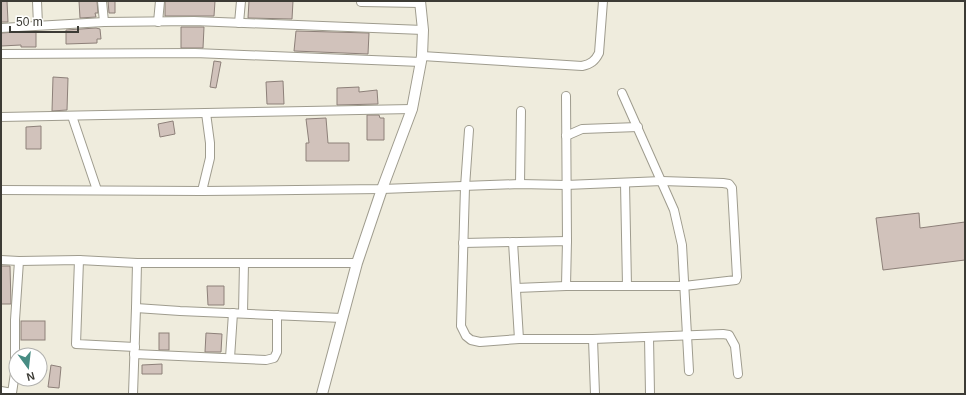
<svg xmlns="http://www.w3.org/2000/svg" width="966" height="395" font-family="Arial,sans-serif">
  <style>
    .building { fill: #d1c2bb; stroke: #8d8079 }
    .lines { fill: none; stroke-linecap: round; stroke-linejoin: round }
    .minor-casing { stroke: #9f9c8e; stroke-width: 10 }
    .tertiary-casing { stroke: #9f9c8e; stroke-width: 12 }
    .minor { stroke: #fff; stroke-width: 8 }
    .tertiary { stroke: #fff; stroke-width: 10 }
  </style>
  <rect width="100%" height="100%" fill="#efecdd"/>
  <g class="building">
    <polygon points="1,1 7,1 8,22 1,22"/>
    <polygon points="79,1 97,1 98,13 95,13 96,17 80,18"/>
    <polygon points="108,1 115,1 115,13 109,13"/>
    <polygon points="165,1 215,1 214,16 165,16"/>
    <polygon points="249,1 293,1 292,19 248,18"/>
    <polygon points="181,27 204,27 203,48 181,48"/>
    <polygon points="96,28 100,29 101,39 97,39 97,43 66,44 66,30"/>
    <polygon points="36,31 36,47 21,47 21,45 1,46 1,33"/>
    <polygon points="296,31 369,33 368,54 294,51"/>
    <polygon points="214,61 221,62 216,88 210,87"/>
    <polygon points="53,77 68,78 67,110 52,111"/>
    <polygon points="283,81 284,104 267,104 266,82"/>
    <polygon points="359,87 359,92 377,90 378,104 337,105 337,88"/>
    <polygon points="367,115 379,115 380,118 384,118 384,140 367,140"/>
    <polygon points="326,118 328,143 349,143 349,161 306,161 306,143 309,143 306,119"/>
    <polygon points="173,121 175,134 160,137 158,124"/>
    <polygon points="41,126 41,149 26,149 26,127"/>
    <polygon points="919,213 920,228 965,222 965,260 883,270 876,218"/>
    <polygon points="1,266 10,266 11,304 1,304"/>
    <polygon points="207,286 224,286 224,305 208,305"/>
    <rect x="21" y="321" width="24" height="19"/>
    <rect x="159" y="333" width="10" height="17"/>
    <polygon points="206,333 222,334 221,352 205,352"/>
    <polygon points="162,364 162,374 142,374 142,365"/>
    <polygon points="51,365 61,367 59,388 48,387"/>
  </g>
  <g class="lines">
    <defs>
      <g id="minor">
        <polyline points="37,1 38,25"/>
        <polyline points="102,1 104,22"/>
        <polyline points="361,1 361,2 420,3"/>
        <polyline points="158,22 160,1"/>
        <polyline points="239,23 241,1"/>
        <polyline points="1,28 104,22 194,21 423,30"/>
        <polyline points="1,54 195,53 421,62"/>
        <path d="M422,56l160,10c9,-2 13,-5 17,-13l4,-52"/>
        <polyline points="622,93 674,210 682,245 689,371"/>
        <polyline points="566,96 567,241"/>
        <polyline points="72,116 97,190"/>
        <polyline points="1,117 412,109"/>
        <polyline points="469,130 465,187 461,326 466,336 471,340 480,342 519,339 593,339 723,334 729,335 735,346 738,374"/>
        <polyline points="566,136 582,129 638,127"/>
        <polyline points="625,183 627,286"/>
        <polyline points="520,184 521,111"/>
        <polyline points="1,190 202,191 382,189 520,184 566,185 662,181 723,183 729,184 732,188 737,277 736,280 684,286 566,286 516,288"/>
        <polyline points="202,191 210,158 210,143 206,113"/>
        <polyline points="513,242 519,339"/>
        <polyline points="463,243 567,241 566,286"/>
        <polyline points="1,260 19,261"/>
        <polyline points="79,260 76,344 135,347"/>
        <polyline points="136,308 180,311 342,318"/>
        <polyline points="243,313 244,263"/>
        <polyline points="649,337 650,394"/>
        <polyline points="593,339 595,394"/>
        <polyline points="134,354 266,360 274,358 277,352 277,315"/>
        <polyline points="230,358 233,313"/>
        <polyline points="1,391 12,393 15,373 15,320 19,261 79,260 137,263 357,263"/>
        <polyline points="133,394 136,308 137,263"/>
      </g>
      <polyline id="tertiary" points="322,394 357,263 382,189 412,109 422,56 423,30 420,1"/>
    </defs>
    <use href="#minor" class="minor-casing"/>
    <use href="#tertiary" class="tertiary-casing"/>
    <use href="#minor" class="minor"/>
    <use href="#tertiary" class="tertiary"/>
  </g>
  <rect width="966" height="395" fill="none" stroke="#3c3b35" stroke-width="4"/>
  <g transform="translate(28 367) rotate(165)"><circle r="19" fill="#ffffff" stroke="#b1b1ae"/>
  <path d="M0-3L7 15L0 10L-7 15Z" fill="#478c83"/>
  <text y="-6" font-size="11" font-weight="bold" text-anchor="middle" fill="#3c3b35">N</text>
  </g>
  <path d="M10 26v6h68v-6" fill="none" stroke="#3c3b35" stroke-width="2"/>
  <text x="16" y="26" font-size="12" fill="#3c3b35" stroke="#ffffff" stroke-width="3" paint-order="stroke">50 m</text>
</svg>
